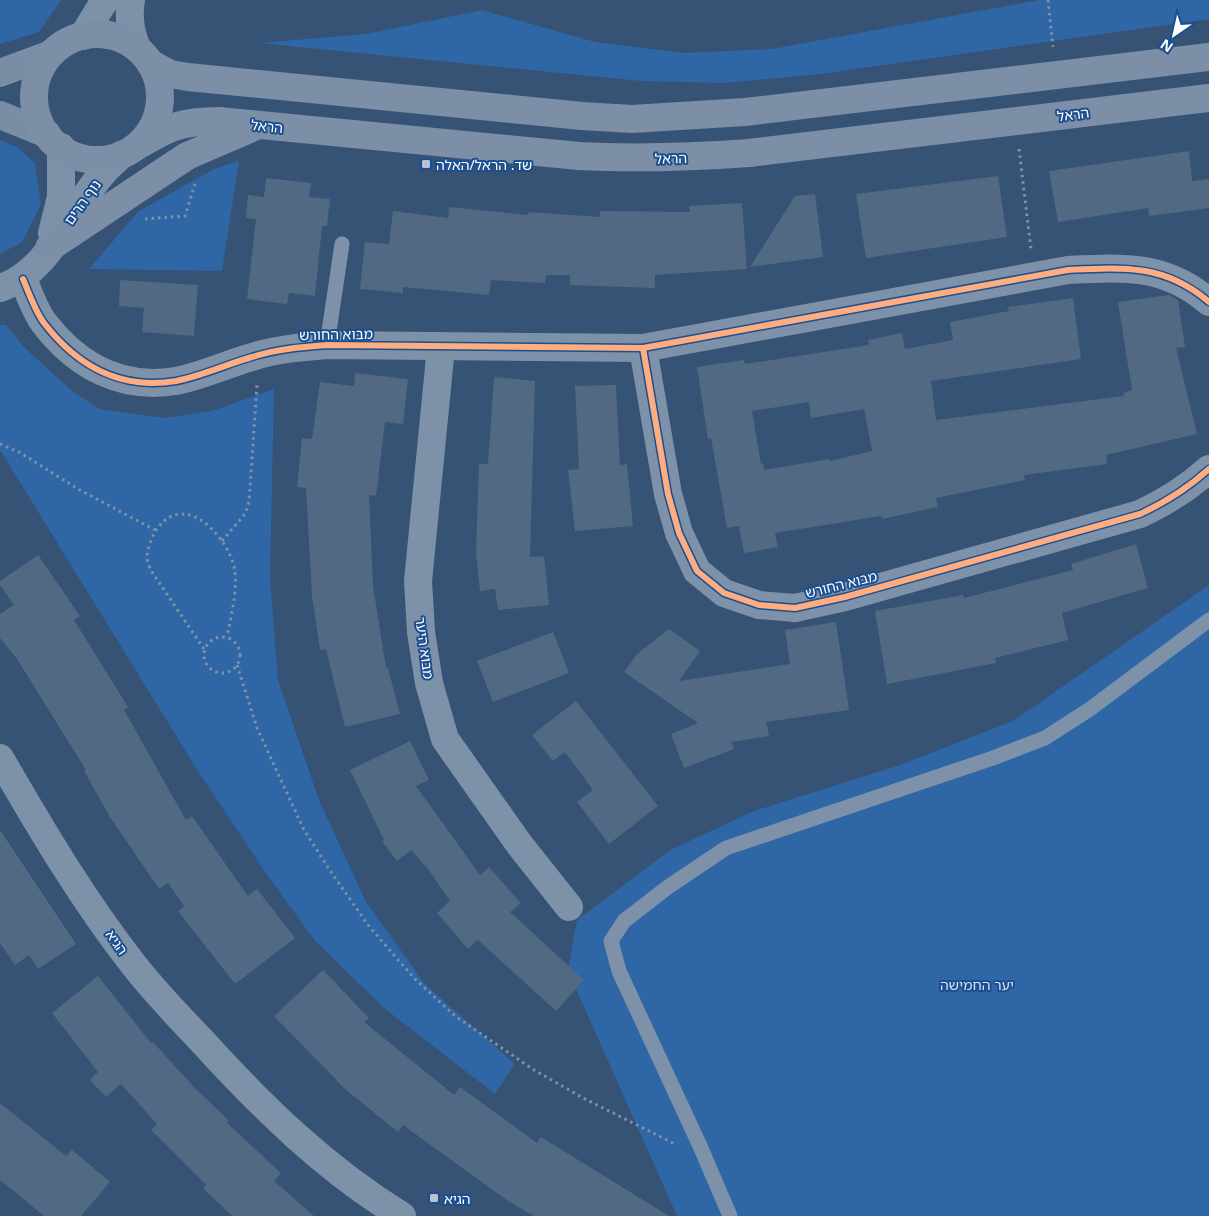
<svg xmlns="http://www.w3.org/2000/svg" width="1209" height="1216" font-family="'Noto Sans','Noto Sans Hebrew',sans-serif">
  <style>
    .green { fill: #2f66a5 }
    .building { fill: #526984; fill-rule: evenodd }
    .lines { fill: none; stroke-linecap: round; stroke-linejoin: round }
    .path { stroke: #7d92a8; stroke-width: 3; stroke-dasharray: 2.5 4; stroke-linecap: butt }
    .service { stroke: #7d92a8; stroke-width: 15 }
    .minor { stroke: #7d92a8; stroke-width: 28 }
    .tertiary { stroke: #7d92a8; stroke-width: 28 }
    .secondary { stroke: #798da4; stroke-width: 28 }
    .primary { stroke: #7d8ea7; stroke-width: 28 }
    .cycleway-casing { stroke: #1b4f8f; stroke-width: 9 }
    .cycleway { stroke: #ffac80; stroke-width: 6 }
    .poi-dot { fill: #b9c2ce; stroke: #1b4f8f; stroke-width: 2 }
    .labels { text-anchor: middle; dominant-baseline: central; stroke-width: 4; stroke-linejoin: round; paint-order: stroke }
    .street-label { font-size: 14px; fill: #fff; stroke: #1b4f8f }
    .poi-label { font-size: 14px; fill: #fff; stroke: #1b4f8f; text-anchor: start }
    .park-label { font-size: 14px; fill: #cfe3fa; stroke: #1b4f8f }
  </style>
  <rect width="100%" height="100%" fill="#365274"/>
  <g class="green">
    <polygon points="0,0 61,0 39,32 0,44"/>
    <polygon points="1039,0 1209,0 1209,19 821,74 724,83 641,81 259,43 366,34 482,10 595,42 684,53 772,49"/>
    <polygon points="0,140 17,147 35,163 41,204 22,242 0,254"/>
    <polygon points="239,161 222,271 89,269 139,211 214,169"/>
    <polygon points="0,325 6,325 24,347 71,390 99,409 164,418 212,411 274,389 270,579 278,680 319,800 366,902 425,984 515,1064 495,1094 384,1008 315,941 263,869 196,768 0,450"/>
    <polygon points="1209,585 1209,1216 677,1216 568,971 577,920 670,850 754,811 900,765 1013,721"/>
  </g>
  <g class="building">
    <polygon points="1189,151 1192,181 1209,179 1209,208 1149,216 1148,208 1058,222 1049,171"/>
    <polygon points="998,176 1007,237 866,258 856,194"/>
    <polygon points="266,178 311,183 309,197 330,199 327,226 322,226 315,296 289,293 287,304 247,299 256,219 246,218 248,195 264,197"/>
    <polygon points="815,194 823,257 750,267 795,196"/>
    <polygon points="742,203 747,269 655,275 655,288 570,285 570,275 546,275 545,283 491,280 489,295 403,287 403,293 360,289 365,242 389,244 393,211 448,218 449,207 528,215 528,212 600,217 600,211 690,212 689,206"/>
    <polygon points="120,280 198,285 194,336 142,332 144,308 119,306"/>
    <path d="M1169,295l9,5 7,47 -9,1 21,86 -91,21 1,9 -83,11 1,5 -89,18 2,9 -56,12 -1,-3 -106,17 3,14 -34,6 -5,-27 -12,2 -16,-90 -3,1 -11,-72 47,-7 1,4 124,-19 -1,-5 34,-7 3,16 48,-9 -3,-18 59,-11 -1,-4 65,-9 8,61 -150,22 5,39 188,-24 -1,-3 9,-3 -14,-88zM809,402l2,16 53,-9 8,42 -42,10 -1,-2 -65,11 -1,-7 -2,1 -9,-53z"/>
    <polygon points="355,373 408,379 403,424 385,422 376,496 369,495 373,586 386,668 388,668 400,714 345,727 326,649 320,650 312,596 306,488 297,487 302,438 312,439 320,382 354,386"/>
    <polygon points="494,377 535,381 530,557 544,556 549,605 498,610 495,589 480,591 476,554 479,464 488,464"/>
    <polygon points="616,385 620,465 627,464 633,526 575,531 568,470 579,469 575,386"/>
    <polygon points="1136,544 1148,588 1062,613 1068,640 995,658 996,663 887,684 875,611 963,595 964,598 1073,570 1071,564"/>
    <polygon points="38,555 80,616 74,620 128,707 124,710 186,820 192,816 248,896 257,889 295,938 235,984 178,911 184,906 168,883 159,889 110,817 84,771 86,770 17,659 0,638 0,614 14,605 0,585 0,581"/>
    <polygon points="836,622 849,710 766,722 769,736 731,742 734,749 684,768 671,734 698,723 624,672 637,654 669,629 700,651 679,681 790,664 785,630"/>
    <polygon points="553,632 569,673 493,702 477,661"/>
    <polygon points="576,701 658,806 609,844 577,802 593,790 565,752 553,761 532,735"/>
    <polygon points="410,741 429,780 416,786 480,875 489,867 521,903 510,912 584,980 556,1011 478,940 468,949 437,913 450,901 428,869 411,850 397,861 382,841 384,840 350,770"/>
    <polygon points="0,830 76,944 38,969 29,955 15,965 0,943"/>
    <polygon points="323,970 369,1018 364,1022 454,1095 460,1087 537,1143 541,1137 669,1216 534,1216 508,1201 403,1125 398,1132 345,1089 274,1016"/>
    <polygon points="98,976 151,1043 152,1041 194,1087 229,1121 227,1123 281,1173 274,1181 314,1216 232,1216 203,1188 206,1185 151,1130 157,1124 121,1084 106,1097 90,1080 98,1072 52,1013"/>
    <polygon points="0,1103 66,1156 72,1150 110,1182 81,1216 44,1216 0,1180"/>
  </g>
  <g class="lines">
    <g class="path">
      <polyline points="1048,0 1053,47"/>
      <polyline points="1019,149 1031,249"/>
      <polyline points="145,219 185,216 195,184"/>
      <polyline points="0,444 19,452 78,489 155,530"/>
      <polyline points="222,541 245,514 249,502 257,385"/>
      <circle cx="222" cy="655" r="18"/>
      <path d="M204,649l-52,-77c-2,-4 -5,-10 -5,-14 1,-19 14,-44 35,-44 24,-1 51,36 53,58 2,22 -4,44 -8,65"/>
      <polyline points="237,665 257,728 304,830 331,872 368,925 414,978 455,1016 534,1070 585,1099 675,1144"/>
    </g>
    <g class="service">
      <polyline points="327,345 342,244"/>
      <polyline points="730,1216 700,1146 619,971 611,941 624,921 668,887 726,848 993,758 1045,738 1090,709 1209,620"/>
    </g>
    <g class="minor">
      <path d="M23,279c6,14 12,32 21,44 34,44 78,67 132,58 26,-5 51,-17 76,-24 25,-8 50,-10 75,-12l316,3 425,-78c55,-3 97,-6 141,32"/>
      <polyline points="441,347 418,581 421,632 429,683 445,739 519,844 569,907"/>
      <path d="M643,348l25,146 11,39 18,38 27,22 35,12 36,3 50,-11 295,-83c26,-12 48,-26 69,-45"/>
      <path d="M0,758c41,71 83,142 133,206 21,27 45,52 68,76 61,67 124,129 201,176"/>
    </g>
    <g class="tertiary">
      <path d="M131,0c-3,17 -1,32 6,48"/>
      <polyline points="83,36 105,0"/>
      <polyline points="52,233 61,197 61,147"/>
      <path d="M0,288c49,-15 70,-77 102,-114 5,-7 13,-12 19,-19"/>
    </g>
    <g class="secondary">
      <polyline points="0,73 51,54"/>
      <polyline points="0,115 47,134"/>
    </g>
    <g class="primary">
      <circle cx="97" cy="97" r="63"/>
      <polyline points="150,63 170,74 188,77 582,116 632,119 745,112 1209,57"/>
      <path d="M137,146c32,-19 44,-25 82,-25l360,35c57,3 113,1 170,-3l460,-55"/>
      <polyline points="49,248 187,156 254,127"/>
    </g>
    <defs>
      <g id="cycleway">
        <path d="M23,279c6,14 12,32 21,44 34,44 78,67 132,58 26,-5 51,-17 76,-24 25,-8 50,-10 75,-12l316,3 425,-78c55,-3 97,-6 141,32"/>
        <path d="M643,348l25,146 11,39 18,38 27,22 35,12 36,3 50,-11 295,-83c26,-12 48,-26 69,-45"/>
      </g>
    </defs>
    <use href="#cycleway" class="cycleway-casing"/>
    <use href="#cycleway" class="cycleway"/>
  </g>
  <g class="poi-dot">
    <rect x="421" y="159" width="10" height="10" rx="2.5"/>
    <rect x="429" y="1193" width="10" height="10" rx="2.5"/>
  </g>
  <g class="labels">
    <g class="street-label">
      <text transform="translate(1073 114) rotate(-7)">הראל</text>
      <text transform="translate(267 126) rotate(6)">הראל</text>
      <text transform="translate(671 158) rotate(-2)">הראל</text>
      <text transform="translate(82 202) rotate(-54)">נוף הרים</text>
      <text transform="translate(336 334) rotate(-1)">מבוא החורש</text>
      <text transform="translate(841 584) rotate(-14)">מבוא החורש</text>
      <text transform="translate(425 648) rotate(82)">מבוא היער</text>
      <text transform="translate(117 942) rotate(55)">הגיא</text>
    </g>
    <g class="poi-label">
      <text x="436" y="164">שד. הראל/האלה</text>
      <text x="444" y="1198">הגיא</text>
    </g>
    <g class="park-label">
      <text x="977" y="984">יער החמישה</text>
    </g>
  </g>
  <g transform="translate(1174 35) rotate(214)" stroke="#1b4f8f" stroke-width="4" paint-order="stroke">
  <path d="M0-4L9 19L0 12L-9 19Z" fill="#ffffff"/>
  <text y="-8" font-size="14" font-weight="bold" text-anchor="middle" fill="#ffffff">N</text>
  </g>
</svg>
